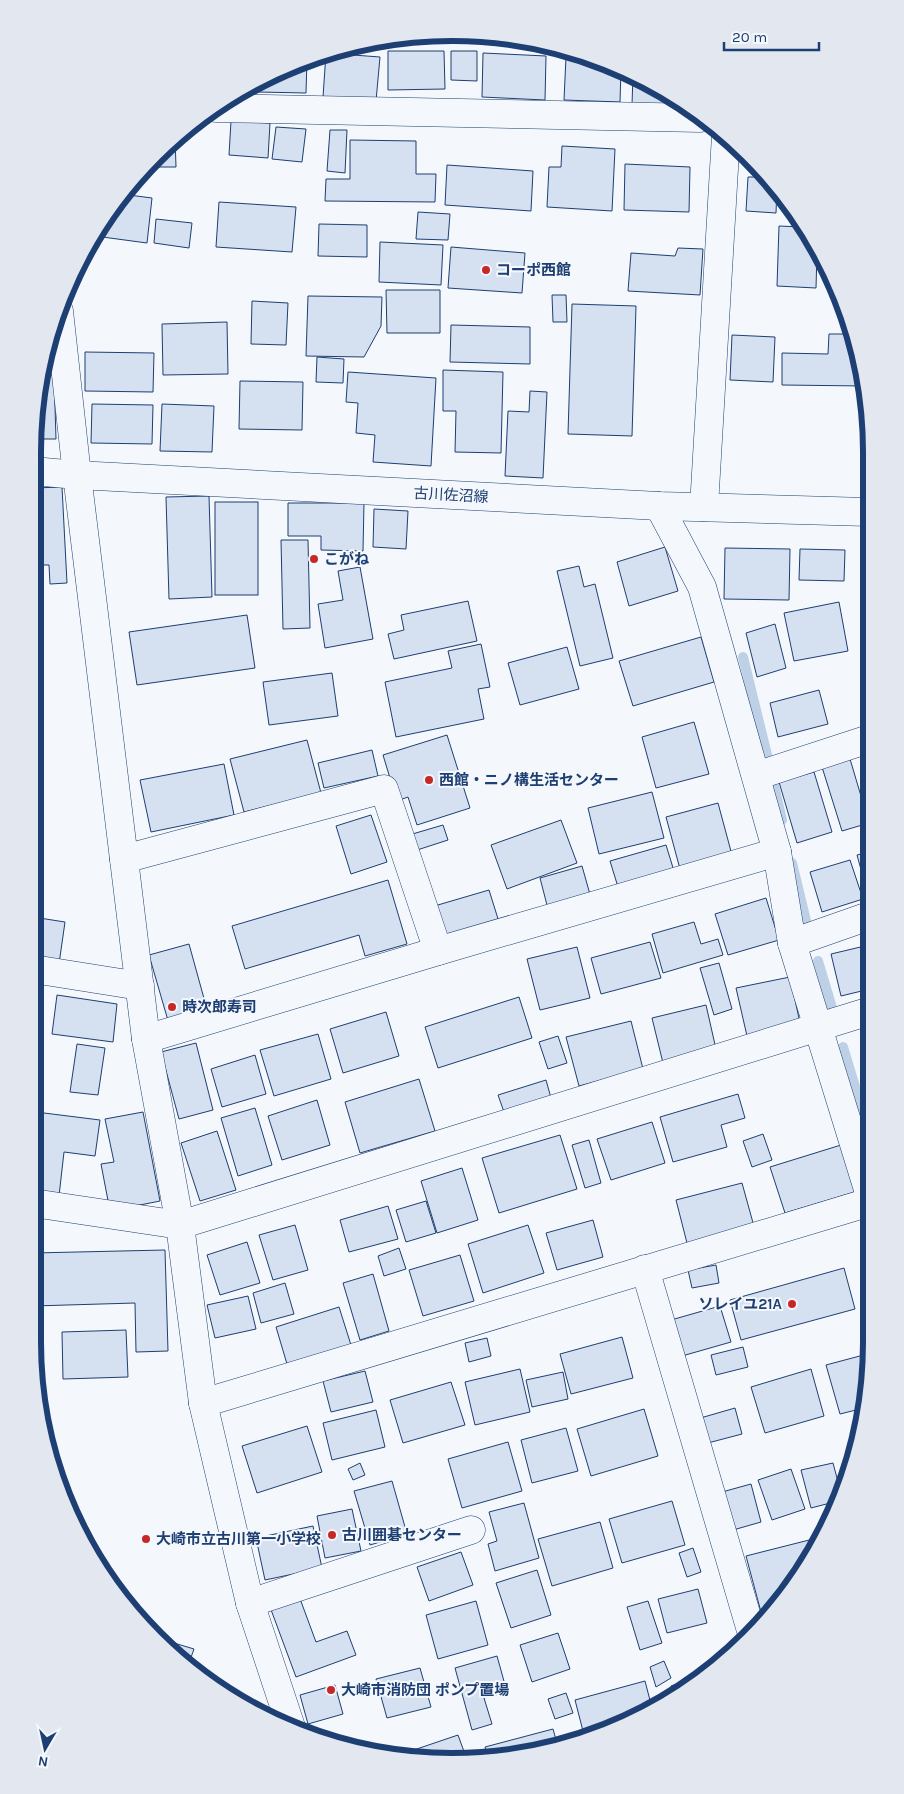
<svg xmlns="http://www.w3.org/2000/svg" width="904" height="1794" font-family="Karla,'Noto Sans JP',sans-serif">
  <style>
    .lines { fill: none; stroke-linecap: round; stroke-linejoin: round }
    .stream { stroke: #bed0e5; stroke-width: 10 }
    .building { fill: #d5e0f0; stroke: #1d3f73 }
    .street-casing { stroke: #1d3f73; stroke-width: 29 }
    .primary-casing { stroke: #1d3f73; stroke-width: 29 }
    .street { stroke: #f4f7fb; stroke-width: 28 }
    .primary { stroke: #f4f7fb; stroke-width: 28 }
    .poi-dot { fill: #c62828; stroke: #f4f7fb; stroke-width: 2 }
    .labels { text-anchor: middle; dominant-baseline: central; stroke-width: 4; stroke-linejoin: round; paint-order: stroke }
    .poi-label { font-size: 15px; font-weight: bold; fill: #1d3f73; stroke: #f4f7fb; text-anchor: start }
    .street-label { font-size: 15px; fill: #1d3f73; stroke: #f4f7fb }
    .rim { fill: none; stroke: #1d3f73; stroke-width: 6 }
  </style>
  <rect width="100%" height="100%" fill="#f4f7fb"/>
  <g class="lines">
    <g class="stream">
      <polyline points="743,657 768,759"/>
      <polyline points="773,781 782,820"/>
      <polyline points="792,863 806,921"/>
      <polyline points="818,961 832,1008"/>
      <polyline points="843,1047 870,1137"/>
    </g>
  </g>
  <g class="building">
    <polygon points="388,51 444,51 445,89 388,90"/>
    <polygon points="451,51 477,51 477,81 451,80"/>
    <polygon points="326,53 380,57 376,101 323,97"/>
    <polygon points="483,53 546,56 545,100 482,97"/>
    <polygon points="566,57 590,58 621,69 620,102 564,100"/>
    <polygon points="307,59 306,93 258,92 258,81"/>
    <polygon points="633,74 637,76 686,108 632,105"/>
    <polygon points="231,121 270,123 268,158 229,155"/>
    <polygon points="276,127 306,129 302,162 272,159"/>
    <polygon points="330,130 347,130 345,173 327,171"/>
    <polygon points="175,137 176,167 147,167"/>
    <polygon points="350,140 416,141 416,174 436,174 435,202 325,201 326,179 350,179"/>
    <polygon points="562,146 615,149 612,211 547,207 549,167 561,167"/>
    <polygon points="747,156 758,168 747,168"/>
    <polygon points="625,164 690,167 689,212 624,210"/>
    <polygon points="447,165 533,171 531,211 445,205"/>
    <polygon points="748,177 767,177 777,188 776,213 746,211"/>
    <polygon points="121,194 152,198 147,243 95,236"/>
    <polygon points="219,202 296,207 292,252 216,247"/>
    <polygon points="418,212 450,214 448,240 416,239"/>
    <polygon points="156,219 192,223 189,248 154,243"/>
    <polygon points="319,224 367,225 367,257 318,256"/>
    <polygon points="779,226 802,227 817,253 816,288 777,286"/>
    <polygon points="380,242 443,245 441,285 379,282"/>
    <polygon points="451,247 525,253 522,293 448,288"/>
    <polygon points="678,248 703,249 700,295 628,291 631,253 675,256"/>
    <polygon points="835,283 840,292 841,296 834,296"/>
    <polygon points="386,290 440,290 440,333 387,333"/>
    <polygon points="552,295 566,295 567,322 553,322"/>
    <polygon points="308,296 382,297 381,326 364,357 306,356"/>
    <polygon points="252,301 288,303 286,345 251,344"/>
    <polygon points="572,304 636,306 632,436 568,434"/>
    <polygon points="227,322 228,374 163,375 162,324"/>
    <polygon points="451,325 530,327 530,364 450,362"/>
    <polygon points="829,334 851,334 865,386 782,385 782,353 828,354"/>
    <polygon points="732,335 775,337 773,382 730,380"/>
    <polygon points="85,352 154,353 153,392 85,391"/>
    <polygon points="317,357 344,359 343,383 316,382"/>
    <polygon points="443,370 503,372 501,453 455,452 456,411 443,411"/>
    <polygon points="348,372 436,378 431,466 373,462 375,435 356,433 358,403 346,402"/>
    <polygon points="42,375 54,375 56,439 33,439 33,425"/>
    <polygon points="240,381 303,382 302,430 239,429"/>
    <polygon points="530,391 547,392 543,478 505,476 508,411 529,412"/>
    <polygon points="92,404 153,405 152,444 91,443"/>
    <polygon points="162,404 214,406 212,452 160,451"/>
    <polygon points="62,487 67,583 50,584 49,565 33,565 33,488"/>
    <polygon points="209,496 212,597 169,599 166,497"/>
    <rect x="215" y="502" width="43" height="93"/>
    <polygon points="288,503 364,503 363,551 321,550 321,536 288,536"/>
    <polygon points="374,509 408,511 406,549 373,547"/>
    <polygon points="281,540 308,540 310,628 283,629"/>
    <polygon points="665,547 678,591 629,606 617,562"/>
    <polygon points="725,548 790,549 789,600 724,599"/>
    <polygon points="800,549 845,550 844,581 799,580"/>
    <polygon points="579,566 584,587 595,584 613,658 580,666 557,571"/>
    <polygon points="360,567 373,639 325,648 318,604 343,600 338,571"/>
    <polygon points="468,601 477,641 394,659 388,634 404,630 401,615"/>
    <polygon points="839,602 848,651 794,661 784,613"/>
    <polygon points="247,615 255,668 137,685 129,632"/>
    <polygon points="775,624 786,668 757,677 746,633"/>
    <polygon points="701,637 714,682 633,706 619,661"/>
    <polygon points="481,644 490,687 478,689 484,719 396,737 385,682 452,668 448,651"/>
    <polygon points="567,647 579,689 520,705 508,663"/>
    <polygon points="332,673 338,716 269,725 263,682"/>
    <polygon points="819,690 828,724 778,737 770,703"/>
    <polygon points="694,722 709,774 656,788 642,737"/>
    <polygon points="447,735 470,808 417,825 408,797 397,801 383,755"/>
    <polygon points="307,740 321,793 244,812 230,759"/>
    <polygon points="372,750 378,776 324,788 318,763"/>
    <polygon points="850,759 869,823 842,831 822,767"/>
    <polygon points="224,764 234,815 151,832 140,780"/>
    <polygon points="814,772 832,832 797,843 779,782"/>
    <polygon points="652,792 664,838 599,854 588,808"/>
    <polygon points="718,803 732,855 680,869 666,817"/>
    <polygon points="371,815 387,862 351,874 336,826"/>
    <polygon points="561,820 577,863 507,889 491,845"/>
    <polygon points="443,825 448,840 414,851 409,835"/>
    <polygon points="666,845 674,871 618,887 610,861"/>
    <polygon points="869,852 869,894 868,895 857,855"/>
    <polygon points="850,860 863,899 822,912 810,872"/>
    <polygon points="582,866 591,898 548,909 540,878"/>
    <polygon points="388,880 407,944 365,956 359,935 245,969 232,926"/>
    <polygon points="489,890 499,922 441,939 431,907"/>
    <polygon points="766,898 779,940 728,955 715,914"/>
    <polygon points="33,917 65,922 59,964 33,960"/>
    <polygon points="694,922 701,944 718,939 723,955 663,973 652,934"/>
    <polygon points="650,942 661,978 601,994 591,958"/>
    <polygon points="189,944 208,1013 169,1024 149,955"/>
    <polygon points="869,945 870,989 841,996 831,954"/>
    <polygon points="577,947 590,998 540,1010 527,959"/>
    <polygon points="719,963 732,1009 714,1015 700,968"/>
    <polygon points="790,977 800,1023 747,1036 736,988"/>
    <polygon points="57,995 117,1004 113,1042 52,1034"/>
    <polygon points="33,997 41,998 36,1038 33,1037"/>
    <polygon points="519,997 532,1038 438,1068 425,1027"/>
    <polygon points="706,1005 716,1049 663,1063 652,1018"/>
    <polygon points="386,1012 399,1056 343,1073 330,1029"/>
    <polygon points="631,1021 643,1069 579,1086 566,1037"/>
    <polygon points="318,1034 331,1079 274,1096 260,1050"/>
    <polygon points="558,1036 567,1063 548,1069 539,1042"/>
    <polygon points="196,1043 213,1110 179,1119 161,1052"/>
    <polygon points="77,1044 105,1048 98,1095 70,1092"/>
    <polygon points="255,1055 266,1094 222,1107 211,1069"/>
    <polygon points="419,1079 435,1131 360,1153 345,1102"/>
    <polygon points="546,1080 551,1098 504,1112 498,1095"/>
    <polygon points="738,1094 745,1118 721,1125 727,1147 673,1162 660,1117"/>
    <polygon points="317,1100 330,1145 282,1160 268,1116"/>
    <polygon points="255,1108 272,1165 238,1176 221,1118"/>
    <polygon points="36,1112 100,1120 95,1156 64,1152 59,1196 33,1193 33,1143"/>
    <polygon points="143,1112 160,1201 110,1211 101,1164 114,1162 105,1119"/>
    <polygon points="652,1122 665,1163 611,1180 597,1139"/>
    <polygon points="217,1131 236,1190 200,1201 181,1143"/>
    <polygon points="763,1134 772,1160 752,1167 743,1141"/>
    <polygon points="560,1135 577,1189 499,1213 482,1158"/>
    <polygon points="589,1140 601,1183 585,1188 572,1145"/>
    <polygon points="841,1145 855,1192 785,1213 770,1167"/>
    <polygon points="462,1168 478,1220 437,1233 421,1181"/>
    <polygon points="742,1183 755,1230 688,1247 676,1200"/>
    <polygon points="426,1201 436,1233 406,1242 396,1210"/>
    <polygon points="388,1206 398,1239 349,1252 340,1220"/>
    <polygon points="593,1220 603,1257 557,1270 546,1233"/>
    <polygon points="295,1225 308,1270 273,1280 259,1235"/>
    <polygon points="528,1225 544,1273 483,1293 468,1244"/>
    <polygon points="247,1242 260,1283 220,1295 207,1255"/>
    <polygon points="399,1248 406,1269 384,1276 378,1256"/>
    <polygon points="165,1250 168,1351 136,1352 135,1303 33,1306 33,1253"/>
    <polygon points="460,1255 474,1301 423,1316 409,1270"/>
    <polygon points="716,1265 719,1283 692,1288 688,1270"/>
    <polygon points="844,1268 855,1309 741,1340 730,1300"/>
    <polygon points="373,1274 389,1331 360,1340 343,1283"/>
    <polygon points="285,1283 294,1314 261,1323 253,1293"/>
    <polygon points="248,1296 256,1329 215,1338 207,1305"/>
    <polygon points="720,1306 731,1342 682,1356 671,1320"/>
    <polygon points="339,1307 351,1345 287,1364 276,1327"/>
    <polygon points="126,1330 128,1377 63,1379 62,1332"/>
    <polygon points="622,1337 633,1378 571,1394 560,1354"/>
    <polygon points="487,1338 491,1356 469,1362 465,1343"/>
    <polygon points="743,1347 748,1367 716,1375 711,1355"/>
    <polygon points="871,1353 871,1369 864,1408 840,1414 826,1365"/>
    <polygon points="520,1369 530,1412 475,1425 465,1382"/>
    <polygon points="811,1369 824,1416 765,1433 751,1387"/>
    <polygon points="365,1371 373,1402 331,1412 323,1381"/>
    <polygon points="563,1372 568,1399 532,1407 526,1380"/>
    <polygon points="451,1382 465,1425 403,1443 390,1400"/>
    <polygon points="735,1408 742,1434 704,1444 697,1419"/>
    <polygon points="644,1409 658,1456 591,1476 577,1429"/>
    <polygon points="376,1410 385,1447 332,1460 323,1423"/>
    <polygon points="307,1426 322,1472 257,1493 242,1446"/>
    <polygon points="566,1428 578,1471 532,1483 521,1440"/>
    <polygon points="508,1442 522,1491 462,1508 448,1459"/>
    <polygon points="360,1463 365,1475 353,1480 348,1469"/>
    <polygon points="833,1463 841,1493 838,1501 811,1508 801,1470"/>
    <polygon points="791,1469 805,1509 772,1520 758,1480"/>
    <polygon points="392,1481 407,1534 370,1545 354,1491"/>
    <polygon points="751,1484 761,1522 733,1530 722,1492"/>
    <polygon points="672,1501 685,1545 622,1563 609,1519"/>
    <polygon points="524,1503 539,1558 495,1571 488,1544 497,1541 489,1512"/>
    <polygon points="352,1509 361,1551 325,1558 317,1516"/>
    <polygon points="600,1522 613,1568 552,1586 538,1539"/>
    <polygon points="313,1526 322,1568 265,1580 256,1538"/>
    <polygon points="821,1537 769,1610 761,1612 746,1556"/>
    <polygon points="693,1548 701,1572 687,1577 679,1553"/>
    <polygon points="461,1552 473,1585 429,1601 417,1567"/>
    <polygon points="537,1570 551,1615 511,1628 496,1583"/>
    <polygon points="698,1589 707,1623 667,1633 658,1599"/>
    <polygon points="299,1596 316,1642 347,1631 356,1655 296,1677 270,1607"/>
    <polygon points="476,1601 488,1645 438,1659 426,1615"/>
    <polygon points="648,1601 662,1643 640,1650 627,1607"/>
    <polygon points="558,1633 570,1669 532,1682 520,1645"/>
    <polygon points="164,1640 194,1649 189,1663"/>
    <polygon points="497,1656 507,1692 484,1698 492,1724 472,1730 455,1668"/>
    <polygon points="664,1661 671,1678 656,1687 650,1667"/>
    <polygon points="420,1668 431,1707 387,1718 376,1679"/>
    <polygon points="694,1678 673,1692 671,1686"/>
    <polygon points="645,1681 652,1708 637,1718 601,1729 600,1727 583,1731 575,1700"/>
    <polygon points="335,1685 343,1714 308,1724 300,1695"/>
    <polygon points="566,1693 573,1713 555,1719 548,1699"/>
    <polygon points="553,1729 557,1743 506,1758 488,1757 485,1747"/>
    <polygon points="458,1735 466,1757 402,1754"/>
  </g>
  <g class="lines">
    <defs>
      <g id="street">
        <polyline points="216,108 700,118"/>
        <polyline points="59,311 77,475 146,1039 180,1225 203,1403 250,1603 292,1730"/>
        <polyline points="659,506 702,587 777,852 792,943 870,1196"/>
        <polyline points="704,507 726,135"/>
        <polyline points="756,776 869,739"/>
        <polyline points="124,859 384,789 438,951"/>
        <polyline points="792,943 869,916"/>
        <polyline points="33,969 140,986"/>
        <polyline points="146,1039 438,951 777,852"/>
        <polyline points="33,1203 180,1225 870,1011"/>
        <polyline points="645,1269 752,1634"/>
        <polyline points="203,1403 870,1202"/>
        <polyline points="250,1603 471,1530"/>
      </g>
      <polyline id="primary" points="33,471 77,475 659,506 868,512"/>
    </defs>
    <use href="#street" class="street-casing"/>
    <use href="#primary" class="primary-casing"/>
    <use href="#street" class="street"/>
    <use href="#primary" class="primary"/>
  </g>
  <g class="poi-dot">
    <circle cx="486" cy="270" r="5"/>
    <circle cx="314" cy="559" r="5"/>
    <circle cx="429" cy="780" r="5"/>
    <circle cx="172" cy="1007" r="5"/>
    <circle cx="792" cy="1304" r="5"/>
    <circle cx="332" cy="1535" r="5"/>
    <circle cx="146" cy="1539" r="5"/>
    <circle cx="331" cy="1690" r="5"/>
  </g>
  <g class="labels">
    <g class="poi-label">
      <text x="496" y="270">コーポ西館</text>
      <text x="324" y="559">こがね</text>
      <text x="439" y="780">西館・ニノ構生活センター</text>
      <text x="182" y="1007">時次郎寿司</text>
      <text x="782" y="1304" text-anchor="end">ソレイユ21A</text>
      <text x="342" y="1535">古川囲碁センター</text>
      <text x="156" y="1539">大崎市立古川第一小学校</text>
      <text x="341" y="1690">大崎市消防団 ポンプ置場</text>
    </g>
    <g class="street-label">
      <text transform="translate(451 495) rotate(3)">古川佐沼線</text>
    </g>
  </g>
  <path d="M0 0H904V1794H0ZM452 41H452A411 411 0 0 1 863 452V1342A411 411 0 0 1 452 1753H452A411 411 0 0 1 41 1342V452A411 411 0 0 1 452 41Z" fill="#e3e8f0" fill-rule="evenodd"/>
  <path class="rim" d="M452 41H452A411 411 0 0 1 863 452V1342A411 411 0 0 1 452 1753H452A411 411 0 0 1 41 1342V452A411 411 0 0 1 452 41Z"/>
  <g transform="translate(45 1749) rotate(189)" stroke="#f4f7fb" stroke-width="4" paint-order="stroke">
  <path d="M0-4L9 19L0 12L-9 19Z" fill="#1d3f73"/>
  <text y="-8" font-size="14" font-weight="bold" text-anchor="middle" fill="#1d3f73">N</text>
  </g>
  <path d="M724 42v8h95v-8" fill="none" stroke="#1d3f73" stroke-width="2.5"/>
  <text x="732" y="42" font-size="15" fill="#1d3f73" stroke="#f4f7fb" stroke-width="4" paint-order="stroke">20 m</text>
</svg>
